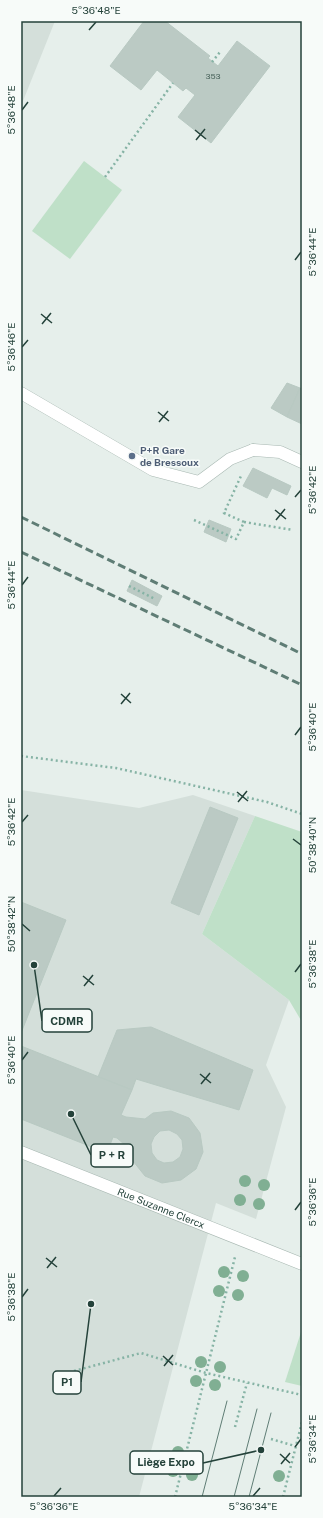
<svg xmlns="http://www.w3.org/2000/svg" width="323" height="1518" font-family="'Public Sans',sans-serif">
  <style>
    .built { fill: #d4dfda }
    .green { fill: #bfe0c8 }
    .building { fill: #bbcac4; stroke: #b8c9c2; fill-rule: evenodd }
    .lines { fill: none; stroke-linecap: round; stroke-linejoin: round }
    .service-casing { stroke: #a8b8b2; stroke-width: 13 }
    .minor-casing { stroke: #a8b8b2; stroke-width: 13 }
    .path { stroke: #86b3a5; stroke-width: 2.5; stroke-dasharray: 2 3; stroke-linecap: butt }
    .service { stroke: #fff; stroke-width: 12 }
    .minor { stroke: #fff; stroke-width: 12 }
    .tram { stroke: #5f7d75; stroke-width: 1 }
    .rail { stroke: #5f7d75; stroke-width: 3; stroke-dasharray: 8 4; stroke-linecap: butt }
    .tree { fill: #80af93 }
    .ticks { fill: none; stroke: #24423a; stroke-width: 1.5 }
    .service-dot { fill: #5c6f8a; stroke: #f7fbf9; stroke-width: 1.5 }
    .labels { text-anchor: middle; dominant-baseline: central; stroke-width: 3; stroke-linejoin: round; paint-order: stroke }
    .number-label { font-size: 8px; fill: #4a645c }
    .service-label { font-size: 10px; font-weight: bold; fill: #4e5e75; stroke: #f7fbf9; text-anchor: start }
    .street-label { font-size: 10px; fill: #24423a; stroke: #f7fbf9 }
    .leader { fill: none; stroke: #24423a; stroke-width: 1.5 }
    .callout-dot { fill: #24423a; stroke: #f7fbf9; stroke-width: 1.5 }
    .callout { fill: #f7fbf9; stroke: #24423a; stroke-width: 1.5 }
    .callout-label { font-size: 11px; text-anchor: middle; font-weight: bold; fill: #24423a }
    .neatline { fill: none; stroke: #24423a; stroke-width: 1.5 }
    .ticks-label { font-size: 10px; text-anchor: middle; fill: #24423a }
  </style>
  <rect width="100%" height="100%" fill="#e6efeb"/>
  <g class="built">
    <polygon points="21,21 55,21 21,106"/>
    <polygon points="21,790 139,808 193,795 255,816 202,934 289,1000 266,1065 286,1107 256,1219 216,1203 139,1497 21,1497"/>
  </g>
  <g class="green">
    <polygon points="84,161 122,190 70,259 32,231"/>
    <polygon points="255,816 302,832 302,1022 289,1000 202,934"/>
    <polygon points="302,1329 302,1386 285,1382"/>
  </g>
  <g class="building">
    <polygon points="144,21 165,21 210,56 208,58 218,66 237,41 270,66 211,143 178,117 195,95 186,88 183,91 157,70 141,90 110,66"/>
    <polygon points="287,383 300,388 287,417 271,408"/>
    <polygon points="300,388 302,389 302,424 287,417"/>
    <polygon points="253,468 291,486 287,495 272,488 267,498 243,486"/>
    <polygon points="209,520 231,529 226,542 204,532"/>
    <polygon points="132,580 162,596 157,606 127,591"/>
    <polygon points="210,807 238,818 199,915 171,903"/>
    <polygon points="21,902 66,920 21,1033"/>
    <polygon points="151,1027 253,1070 239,1110 136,1079 132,1090 98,1077 117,1030"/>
    <path d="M21,1046l111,44 -11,25 5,2 19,2 8,-6 18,-2 18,7 11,15 3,19 -7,17 -15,11 -19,3 -17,-7 -12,-15 -1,-10 -15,-13 -4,-1 -6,16 -86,-34zM169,1130l8,4 5,6 1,9 -3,8 -7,5 -9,1 -7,-3 -5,-7 -1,-9 3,-7 6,-6z"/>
  </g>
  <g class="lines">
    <defs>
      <g id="service">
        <polyline points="21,393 153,470 199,482 230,459 253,450"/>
        <path id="s1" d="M21,1152l281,112"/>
      </g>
      <polyline id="minor" points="253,450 280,452 302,462"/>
    </defs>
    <use href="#service" class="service-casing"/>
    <use href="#minor" class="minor-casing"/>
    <g class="path">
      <polyline points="212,62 220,52"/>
      <polyline points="105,177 173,83"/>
      <polyline points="194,520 236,539 244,522 224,513 241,476"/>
      <polyline points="244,522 293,530"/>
      <polyline points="129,586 155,599"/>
      <polyline points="21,756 116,768 267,802 302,814"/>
      <polyline points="74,1371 141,1353 206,1373 302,1395"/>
      <polyline points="235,1427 247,1383"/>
      <polyline points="271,1439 295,1446"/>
      <polyline points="175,1497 235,1257"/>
      <polyline points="283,1497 302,1422"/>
    </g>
    <use href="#service" class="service"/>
    <use href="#minor" class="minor"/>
    <g class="tram">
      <polyline points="202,1497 227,1401"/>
      <polyline points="234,1497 257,1409"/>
      <polyline points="249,1497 271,1413"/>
    </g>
    <g class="rail">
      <polyline points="21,517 302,654"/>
      <polyline points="21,552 302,685"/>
    </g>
  </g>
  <g class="tree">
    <circle cx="245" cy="1181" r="6"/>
    <circle cx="264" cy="1185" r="6"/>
    <circle cx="240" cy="1200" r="6"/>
    <circle cx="259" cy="1204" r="6"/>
    <circle cx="224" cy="1272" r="6"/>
    <circle cx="243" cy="1276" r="6"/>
    <circle cx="219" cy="1291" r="6"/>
    <circle cx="238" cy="1295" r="6"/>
    <circle cx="201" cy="1362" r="6"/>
    <circle cx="220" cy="1367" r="6"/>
    <circle cx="196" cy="1381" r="6"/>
    <circle cx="215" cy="1385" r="6"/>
    <circle cx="178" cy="1452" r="6"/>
    <circle cx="197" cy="1457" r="6"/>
    <circle cx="173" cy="1471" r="6"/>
    <circle cx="192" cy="1475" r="6"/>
    <circle cx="279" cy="1476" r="6"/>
  </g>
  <path class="ticks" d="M89,30l7,-8M22,110l6,-8M195,130l11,9M196,140l9,-11M295,260l6,-8M41,314l11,9M42,324l9,-11M22,347l6,-7M158,412l11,9M159,422l9,-11M295,497l6,-7M275,510l11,9M276,520l9,-11M22,585l6,-8M121,694l10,9M121,704l9,-11M295,735l6,-8M237,792l11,9M238,802l9,-11M22,822l6,-7M293,839l8,6M22,924l8,7M295,972l6,-8M83,976l11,9M84,986l9,-11M22,1060l6,-8M200,1074l11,9M201,1084l9,-11M295,1210l6,-8M46,1258l11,9M47,1268l9,-11M22,1297l6,-8M163,1356l10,9M164,1366l9,-11M295,1447l6,-8M280,1454l10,9M281,1464l9,-11M54,1496l7,-8M253,1496l7,-8"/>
  <circle class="service-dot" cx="132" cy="456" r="4"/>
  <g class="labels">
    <g class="number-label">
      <text x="213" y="76">353</text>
    </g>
    <g class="service-label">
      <text x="140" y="450">P+R Gare<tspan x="140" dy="12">de Bressoux</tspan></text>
    </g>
    <g class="street-label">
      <text stroke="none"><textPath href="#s1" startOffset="151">Rue Suzanne Clercx</textPath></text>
    </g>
  </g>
  <path class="leader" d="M34 965L42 1021M71 1114L91 1155M91 1304L81 1382M261 1450L203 1463"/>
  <g class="callout-dot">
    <circle cx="34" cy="965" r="4"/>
    <circle cx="71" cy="1114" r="4"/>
    <circle cx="91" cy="1304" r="4"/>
    <circle cx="261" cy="1450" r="4"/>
  </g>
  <g class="callout">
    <rect x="42" y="1009" width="50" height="23" rx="4"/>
    <rect x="91" y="1144" width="42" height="23" rx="4"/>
    <rect x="53" y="1371" width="28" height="23" rx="4"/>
    <rect x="130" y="1451" width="73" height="23" rx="4"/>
  </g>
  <g class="callout-label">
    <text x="67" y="1025">CDMR</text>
    <text x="112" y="1159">P + R</text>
    <text x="67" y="1386">P1</text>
    <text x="166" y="1466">Liège Expo</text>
  </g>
  <rect width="323" height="1518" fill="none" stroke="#f7fbf9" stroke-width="44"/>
  <rect x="22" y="22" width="279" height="1474" class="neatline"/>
  <g class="ticks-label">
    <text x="96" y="14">5°36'48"E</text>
    <text transform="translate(11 110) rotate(-90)" y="4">5°36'48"E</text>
    <text transform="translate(312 252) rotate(-90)" y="4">5°36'44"E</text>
    <text transform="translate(11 347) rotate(-90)" y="4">5°36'46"E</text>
    <text transform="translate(312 490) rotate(-90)" y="4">5°36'42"E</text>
    <text transform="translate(11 585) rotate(-90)" y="4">5°36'44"E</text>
    <text transform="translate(312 727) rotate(-90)" y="4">5°36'40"E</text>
    <text transform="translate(11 822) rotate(-90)" y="4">5°36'42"E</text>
    <text transform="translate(312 845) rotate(-90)" y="4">50°38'40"N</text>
    <text transform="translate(11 924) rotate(-90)" y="4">50°38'42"N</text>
    <text transform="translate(312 964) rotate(-90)" y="4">5°36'38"E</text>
    <text transform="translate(11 1060) rotate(-90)" y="4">5°36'40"E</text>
    <text transform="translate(312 1202) rotate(-90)" y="4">5°36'36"E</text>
    <text transform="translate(11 1297) rotate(-90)" y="4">5°36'38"E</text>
    <text transform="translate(312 1439) rotate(-90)" y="4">5°36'34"E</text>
    <text x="54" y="1510">5°36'36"E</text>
    <text x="253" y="1510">5°36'34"E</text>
  </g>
</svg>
